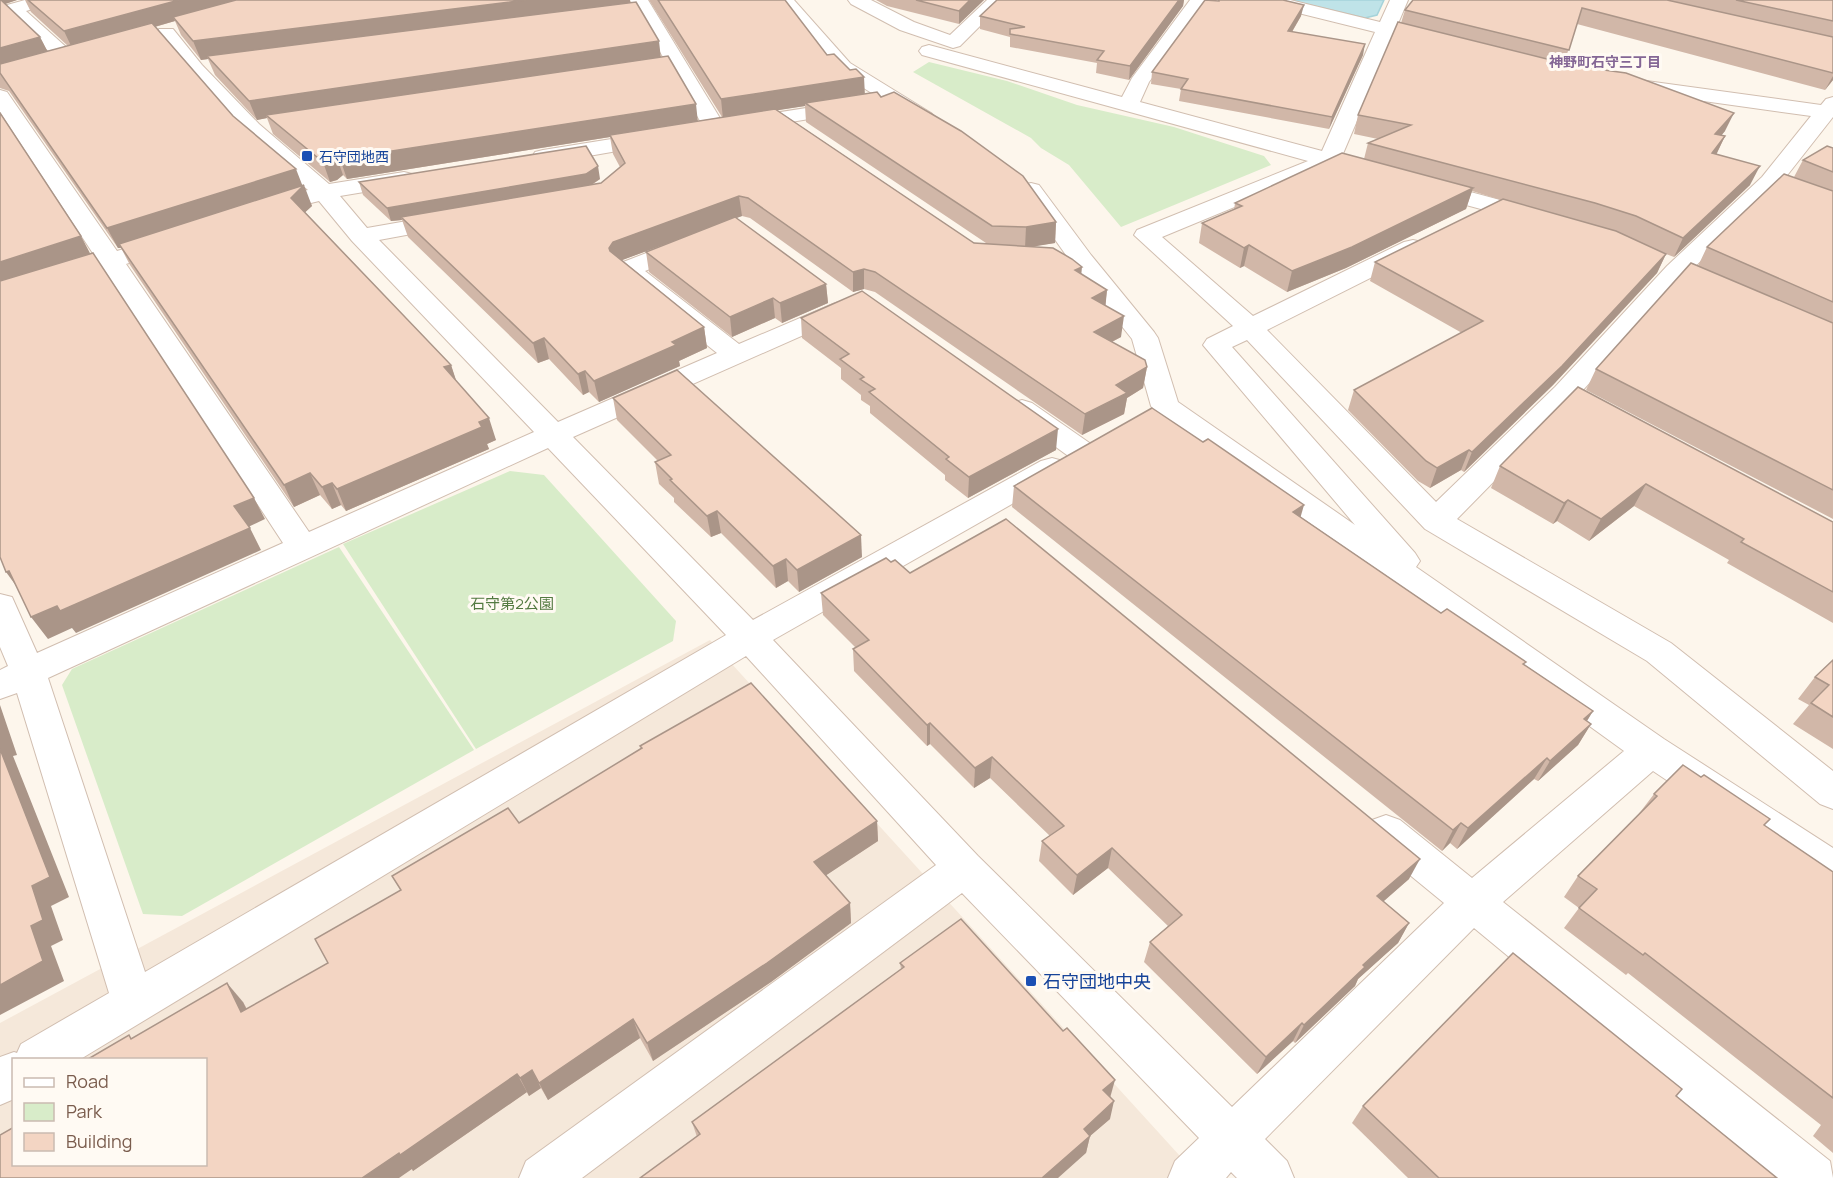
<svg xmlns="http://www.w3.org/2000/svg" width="1833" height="1178" font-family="Manrope,'Noto Sans JP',sans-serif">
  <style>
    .residential { fill: #f5e8da; fill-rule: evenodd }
    .green { fill: #d8ecc9 }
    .water { fill: #bfe3e8; stroke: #a5d3da; stroke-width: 1.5 }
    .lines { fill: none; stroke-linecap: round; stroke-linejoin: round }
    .minor-casing { stroke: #d1beb0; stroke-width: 2 }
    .minor { fill: #fff; fill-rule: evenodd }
    .wall { fill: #d1b7a8; fill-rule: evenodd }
    .shaded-wall { fill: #aa9588 }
    .building { fill: #f3d5c3; stroke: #aa9588; stroke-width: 1.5 }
    .transit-dot { fill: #1a4fb4; stroke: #fffaf3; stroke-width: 2 }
    .labels { text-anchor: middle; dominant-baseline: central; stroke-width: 6; stroke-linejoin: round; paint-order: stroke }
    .far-neighbourhood-label { font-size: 14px; font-weight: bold; fill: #846695; stroke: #fffaf3 }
    .far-transit-label { font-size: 14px; fill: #164399; stroke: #fffaf3; text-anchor: start }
    .park-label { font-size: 15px; fill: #537a41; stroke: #fffaf3 }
    .near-transit-label { font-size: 18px; fill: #164399; stroke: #fffaf3; text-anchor: start }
  </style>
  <rect width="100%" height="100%" fill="#fdf6ec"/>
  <path class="residential" d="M710,640l490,538h-1200v-155zM14,1060h192v104h-192z"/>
  <g class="green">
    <polygon points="929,62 1007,81 1077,105 1174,127 1264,156 1271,165 1121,227 1069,165 1041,148 1031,138 913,72"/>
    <polygon points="510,471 544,475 676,621 673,641 476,749 343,544"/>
    <polygon points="339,547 474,750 182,916 143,914 62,685 72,669"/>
  </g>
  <polygon class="water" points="1289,0 1384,0 1377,15 1365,18"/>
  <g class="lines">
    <defs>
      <g id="minor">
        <polygon points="25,0 54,0 51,4 26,11 75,55 78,59 75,63 61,63 4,9 7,5"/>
        <polygon points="630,0 648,0 726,128 723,133 715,134 707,133"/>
        <polygon points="775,0 794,0 850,63 931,113 935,117 931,121 924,123 917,121 836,71"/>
        <polygon points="848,0 871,0 914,22 950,35 987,0 1006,0 960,46 953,48 900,30 851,4"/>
        <path d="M1190,0h18l-59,82 -9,20 182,49 53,-119 -113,-28 -3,-4h31l90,22 10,-22h18l-11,26 16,4 2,4 -2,4 -7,2 -13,-4 -51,120 37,10 3,5 -3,5 -8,2 -40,-11 -169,70 91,79 151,-74 9,-2 9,2 3,5 -3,5 -155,78 169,172 119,-115 112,-121 95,-89 49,-61 -179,-25 -7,-2 -3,-4 3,-4 7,-2 189,26 5,-6 7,-2v20l-55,70 -93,89 -110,123 -118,120 214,124 162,128v38l-13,-5 -173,-143 -222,-132 -178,-189 -15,7 183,206 5,8 -4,6 248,172 169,109v40l-14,-6 -166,-111 -150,131 327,259 3,17h-57l-302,-250 -209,211 22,22 7,17h-57l-6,-6 -5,6h-58l7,-17 24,-23 -237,-245 -380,285h-63l7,-17 410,-296 -190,-209 -667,404h-65v39l-14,6v-48l14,-5 3,1 4,-9 88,-51 -92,-300 -17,6v-29l8,-4 -8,-19v-53l12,3 25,56 246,-110 -178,-272 -105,34v-16l96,-31 -96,-146v-22l7,2 110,159 50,-15 9,2 3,5 -3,5 -50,16 183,268 225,-100 -182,-191 -33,-40 -12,3 -8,-2 -4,-5 4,-5 9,-2c-55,-48 -110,-97 -151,-157l2,-4h14l29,36 57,59 70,60 75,-12 8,2 3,5 -3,5 -72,12 27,32 80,-14 8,2 4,5 -4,5 -76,14 179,182 159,-69 -99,-79 -3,-5 3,-5 62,-24 9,-2 9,2 3,5 -3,5 -53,21 94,73 94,-40 9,-3 9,3 4,5 -4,5 -278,123 180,183 288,-159 11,-3 11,3 4,7 -4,7 -290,165 205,216 254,251 212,-204 -72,-59 -6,-12 6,-12 14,-5 14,5 72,58 152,-127 -469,-339 -4,-6 -19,-67 -59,-74 -53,-75 3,-5 8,-2 8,2 52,70 63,77 4,6 20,64 177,123 -152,-180 4,-6 26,-13 -99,-91 3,-5 171,-69 -386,-106 -3,-4 3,-4 7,-2 193,52 10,-19zM548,448l178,187 -581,337 -97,-294z"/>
        <polygon points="851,101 858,103 861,107 858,111 742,130 734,129 731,124 734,119 742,118"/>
        <polygon points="655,132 663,133 666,138 663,143 543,164 535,162 532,157 535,152 543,150"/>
        <polygon points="1426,180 1544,212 1548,217 1544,222 1536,224 1418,192 1415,187 1418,182"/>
        <polygon points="1022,400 1032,403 1091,444 1096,451 1091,458 1081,460 1071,458 1012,415 1008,409 1012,403"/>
      </g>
    </defs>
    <use href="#minor" class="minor-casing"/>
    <use href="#minor" class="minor"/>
  </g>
  <g class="wall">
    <path d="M0,0h17l-12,4 35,33 7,14 21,-5 -37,-34 -6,-12h605v3l68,118 24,-4 -73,-117h136l42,55 38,39 16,3 175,125 -1,21 -21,3 73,44 -2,16 16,31 -9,5 35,25 -4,21 -16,10 -3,16 -42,21 -207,-143 -11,-3 -11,3 -103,-74 -8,-2 -6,2 90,66 2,19 -46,20 -7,-5 -43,19 -83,-65 -3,-20 43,-17 -67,25 82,67 3,21 -28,13 1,5 -81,36 -10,-10 -6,3 -34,-36 -11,4 -130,-126 -6,-17 -11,1 -28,-26 -4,-13 241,-3 -7,5 8,-1 19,-16 -7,-13 -3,-17 -263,42 -4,-4 -6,5 -7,2 -57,-48 -6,-16 -10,2 -42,-45 -7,-16 -7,1 -20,-25 -6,-14 -20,6 78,89 69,70 10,20 -7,6 146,153 5,16 40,59 -9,4 2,5 -143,62 -5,-6 -9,4 -12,-14 -26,12 -164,-242 -9,-17h-3l-109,-157 -9,-3zM805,106l1,16 180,121h-12l-197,-133z"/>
    <polygon points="876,0 984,0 959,24 887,6"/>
    <polygon points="997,0 1184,0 1183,6 1129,80 1096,73 1097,63 1010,47 1010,37 980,29 980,16"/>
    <polygon points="1413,0 1833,0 1833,80 1825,90 1577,24 1564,63 1725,131 1721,135 1725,136 1716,155 1750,185 1674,257 1666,254 1657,273 1553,385 1464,472 1461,470 1430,488 1418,481 1348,410 1354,390 1462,333 1370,281 1375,262 1501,200 1472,191 1466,209 1346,268 1287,292 1244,266 1240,268 1199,243 1202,223 1234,210 1235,203 1364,159 1368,143 1378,139 1354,134 1358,115 1401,23 1405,10"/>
    <polygon points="1219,1 1301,16 1292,32 1363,55 1329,129 1179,101 1181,89 1151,84 1152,72"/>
    <polygon points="1833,148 1833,519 1586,390 1596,369 1698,266 1707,247 1794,177 1803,160"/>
    <polygon points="801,318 1056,450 968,498 945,480 945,475 870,413 870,406 861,400 861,395 841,379 841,368 802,338"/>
    <polygon points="1578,387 1833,522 1833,623 1727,563 1729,560 1634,506 1589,541 1557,521 1553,524 1491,488 1500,466"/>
    <polygon points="613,398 862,557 799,592 788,581 776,588 721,533 711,537 674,502 674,498 659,484 655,462 658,461 617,420"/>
    <polygon points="1014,486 1301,517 1441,613 1525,665 1593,711 1587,721 1591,724 1578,745 1538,781 1534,779 1457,849 1450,843 1442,851 1012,507"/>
    <polygon points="891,562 910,573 1409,879 1383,901 1409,923 1398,943 1358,979 1355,986 1312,1027 1295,1043 1293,1041 1257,1074 1144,962 1150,942 1168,926 1108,868 1073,895 1039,861 1042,841 1050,836 990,778 974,788 930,744 927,746 854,671 853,649 856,648 823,615 821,593"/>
    <polygon points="1833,660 1833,749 1793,724 1809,705 1798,699 1815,677"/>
    <polygon points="640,746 877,821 878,841 826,875 850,903 851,923 771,982 653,1061 640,1038 548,1100 541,1088 529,1096 527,1092 413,1171 412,1169 14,1164 132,1038 243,1002 247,1009 328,963 401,891 392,876 519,823 641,749"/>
    <polygon points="1701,777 1770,819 1764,825 1833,872 1833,1153 1813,1136 1821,1125 1628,973 1626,975 1564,928 1579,908 1564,897 1578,876 1638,815 1654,794"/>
    <polygon points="900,963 1110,1097 1110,1119 1090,1136 1086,1153 697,1137 692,1122 901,969"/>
    <polygon points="1676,1096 1777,1178 1408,1178 1352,1123 1363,1106"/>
  </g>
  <g class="shaded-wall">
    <polygon points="0,0 17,0 5,4"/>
    <polygon points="179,0 251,0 173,17 175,21 73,50 64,31"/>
    <polygon points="526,0 630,0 630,5 207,56 208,59 201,60 193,41"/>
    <polygon points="970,0 984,0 959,24 959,11"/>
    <polygon points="1179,0 1184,0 1183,6 1129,80 1130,66"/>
    <polygon points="1304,5 1301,16 1286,42 1288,31"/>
    <polygon points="40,37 50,56 0,70 0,48"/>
    <polygon points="659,41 661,59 266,115 267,118 257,120 249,101"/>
    <polygon points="1365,44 1363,55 1329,129 1332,117"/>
    <polygon points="1833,76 1833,80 1825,90"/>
    <polygon points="864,77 865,96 805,103 805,106 723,119 721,99"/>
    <polygon points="696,104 698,123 610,135 610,137 347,179 340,159"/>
    <polygon points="1734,113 1725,131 1707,153 1715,134"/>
    <polygon points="1725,136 1716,155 1712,153"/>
    <polygon points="336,155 343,175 337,180 330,182 323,162"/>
    <polygon points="598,166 600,179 588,187 401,217 402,220 391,221 387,208"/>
    <polygon points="1760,166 1750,185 1674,257 1683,238"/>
    <polygon points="296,169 303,187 304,185 312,206 299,218 291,198 119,244 121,248 118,248 107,228"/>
    <polygon points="1473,188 1466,209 1346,268 1287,292 1292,271"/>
    <polygon points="739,196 742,216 617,262 613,268 609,248 613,242"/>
    <polygon points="1056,222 1055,243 1025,248 1026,227"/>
    <polygon points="81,236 92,257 0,287 0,262"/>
    <polygon points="1249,245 1244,266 1240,268 1244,248"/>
    <polygon points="1666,254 1657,273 1553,385 1464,472 1472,452"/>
    <polygon points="1082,267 1080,287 1075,270"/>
    <polygon points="864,269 864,289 853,292 853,272"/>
    <polygon points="826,284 828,303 782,323 780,303"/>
    <polygon points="1107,290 1105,311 1092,298"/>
    <polygon points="773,298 775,318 732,337 730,317"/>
    <polygon points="1124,316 1121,337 1092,352 1094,332"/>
    <polygon points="704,327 707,348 679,361 680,366 599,402 594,381 672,342"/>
    <polygon points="544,338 549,359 538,363 533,343"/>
    <polygon points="451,365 458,386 444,367"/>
    <polygon points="1147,367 1143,388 1127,398 1124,414 1082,435 1085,414 1116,385"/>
    <polygon points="585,371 589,392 583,395 578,374"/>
    <polygon points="489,418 496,440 487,444 489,449 346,511 337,489"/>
    <polygon points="1058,429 1056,450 968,498 969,477"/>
    <polygon points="1469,450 1461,470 1430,488 1437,468"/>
    <polygon points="310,473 320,495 294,507 284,485"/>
    <polygon points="332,483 341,505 332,509 322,487"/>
    <polygon points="1646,484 1634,506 1589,541 1601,519"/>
    <polygon points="254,498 265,519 246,528 234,506"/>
    <polygon points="1568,500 1557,521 1553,524 1564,503"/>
    <polygon points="1304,505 1298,526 1293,512"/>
    <polygon points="717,511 721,533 711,537 707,516"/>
    <polygon points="250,528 261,550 76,633 72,628 48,639 31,617 57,606"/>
    <polygon points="861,535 862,557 799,592 797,570"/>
    <polygon points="786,559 788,581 776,588 773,566"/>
    <polygon points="9,571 22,594 6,572"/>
    <polygon points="0,705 17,755 13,756 69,897 51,906 63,940 51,946 64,981 0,1015 0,985 31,926 32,886 0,749"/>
    <polygon points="1593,711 1580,732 1584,719"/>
    <polygon points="930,723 930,744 927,746 927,725"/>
    <polygon points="1591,724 1578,745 1538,781 1550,761"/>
    <polygon points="992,757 990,778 974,788 975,768"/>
    <polygon points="1547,758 1534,779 1457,849 1468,828"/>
    <polygon points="877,821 878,841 816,882 814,862"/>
    <polygon points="1461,823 1450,843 1442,851 1453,830"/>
    <polygon points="1112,848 1108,868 1073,895 1077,875"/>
    <polygon points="1420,859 1409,879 1367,916 1377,896"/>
    <polygon points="850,903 851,923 771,982 653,1061 647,1043"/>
    <polygon points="1409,923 1398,943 1358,979 1355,986 1295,1043 1304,1025 1363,965"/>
    <polygon points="227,983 243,1002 257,1031 241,1012"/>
    <polygon points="633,1019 640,1038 548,1100 539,1083"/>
    <polygon points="1302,1023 1293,1041 1257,1074 1266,1057"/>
    <polygon points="532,1070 541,1088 529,1096 520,1078"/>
    <polygon points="517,1074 527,1092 413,1171 412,1169 399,1178 362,1178"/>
    <polygon points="1115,1080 1110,1098 1103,1090"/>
    <polygon points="1114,1101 1110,1119 1083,1142 1090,1136 1086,1153 1058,1178 1042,1178 1084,1129"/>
  </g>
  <g class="building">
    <polygon points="0,0 1,0 40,37 0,48"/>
    <polygon points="28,0 179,0 64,31"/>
    <polygon points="236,0 526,0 193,41 173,17"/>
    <polygon points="658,0 785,0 827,55 834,54 850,70 856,69 864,77 721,99"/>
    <polygon points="916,0 970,0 959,11"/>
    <polygon points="997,0 1179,0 1130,66 1097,60 1104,51 1010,34 1010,29 1025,27 980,16"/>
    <polygon points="1205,0 1219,1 1219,0 1283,0 1304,5 1288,31 1365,44 1332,117 1181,89 1188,79 1152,72"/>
    <polygon points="1413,0 1667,0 1833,37 1833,73 1582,8 1569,50 1405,10"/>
    <polygon points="1736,0 1833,0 1833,21"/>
    <polygon points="636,2 659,41 249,101 207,56"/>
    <polygon points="1398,22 1575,66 1626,73 1734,113 1715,134 1725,136 1712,153 1760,166 1683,238 1636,216 1595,203 1368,143 1411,125 1358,115"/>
    <polygon points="152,23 233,116 296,169 107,228 0,73 0,64"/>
    <polygon points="668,56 696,104 340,159 336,155 330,161 323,162 266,115"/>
    <polygon points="877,92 881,97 894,92 961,131 1023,176 1056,222 1026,227 992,226 805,103"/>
    <polygon points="775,109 974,243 1053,248 1072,259 1082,267 1075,270 1107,290 1092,298 1124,316 1094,332 1145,360 1147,367 1116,385 1127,393 1085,414 875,272 864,269 853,272 748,198 739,196 613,242 609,248 610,251 704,327 672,342 676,345 594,381 585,371 578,374 544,338 533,343 401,217 601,183 625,163 610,135"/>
    <polygon points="0,113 81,236 0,262"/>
    <polygon points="586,146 598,166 586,174 387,208 359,182"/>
    <polygon points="1827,146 1833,148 1833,172 1803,160"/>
    <polygon points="1342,153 1473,188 1352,247 1292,271 1249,245 1244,248 1202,223 1242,206 1235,203"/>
    <polygon points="1784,174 1833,191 1833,302 1707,247"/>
    <polygon points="304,185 291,198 451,365 444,367 489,418 479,422 482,427 337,489 332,483 322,487 310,473 284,485 119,244"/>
    <polygon points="1503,199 1616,231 1666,254 1562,366 1472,452 1469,450 1437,468 1426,461 1354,390 1483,321 1375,262"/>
    <polygon points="735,217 826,284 780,303 773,298 730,317 646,252"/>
    <polygon points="93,253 254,498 234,506 250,528 60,611 57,606 31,617 9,571 6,572 0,557 0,281"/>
    <polygon points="1691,263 1833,323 1833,490 1596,369"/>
    <polygon points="862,291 1058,429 969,477 946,459 949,457 869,392 875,389 860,379 864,377 840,359 849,354 801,318"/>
    <polygon points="677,370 861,535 797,570 786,559 773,566 717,511 707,516 670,480 672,479 655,462 671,455 613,398"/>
    <polygon points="1578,387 1833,522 1833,592 1741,542 1744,539 1646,484 1601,519 1568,500 1564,503 1500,466"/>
    <polygon points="1152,408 1203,442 1208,439 1304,505 1293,512 1441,613 1447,609 1526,662 1523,664 1593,711 1584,719 1591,724 1550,761 1547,758 1468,828 1461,823 1453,830 1014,486"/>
    <polygon points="1006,519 1420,859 1377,896 1409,923 1363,965 1365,967 1321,1009 1304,1025 1302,1023 1266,1057 1150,942 1182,915 1112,848 1077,875 1042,841 1064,826 992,757 975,768 930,723 927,725 853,649 869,640 821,593 886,558 891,562 895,560 910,573"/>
    <polygon points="1833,660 1833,717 1811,703 1829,685 1815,677"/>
    <polygon points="751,683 877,821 814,862 850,903 767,963 647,1043 633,1019 539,1083 532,1070 520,1078 517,1074 400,1155 399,1153 362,1178 0,1178 0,1135 14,1127 14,1164 206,1164 206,1059 88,1059 129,1035 131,1039 227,983 241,1012 328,963 315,939 401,890 392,876 508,808 519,823 642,748 640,746"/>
    <polygon points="0,749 50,877 32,886 43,920 31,926 43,961 0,985"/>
    <polygon points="1683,765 1701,777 1704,775 1770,819 1764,825 1833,872 1833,1098 1645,953 1643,955 1579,908 1597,889 1578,876 1657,796 1654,794"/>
    <polygon points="961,919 1063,1031 1067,1028 1115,1080 1103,1090 1114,1101 1084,1129 1090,1136 1042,1178 640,1178 700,1134 692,1122 904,967 900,963"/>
    <polygon points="1513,953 1682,1089 1676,1096 1777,1178 1439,1178 1363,1106"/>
  </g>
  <g class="transit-dot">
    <rect x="301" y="150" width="12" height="12" rx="3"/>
    <rect x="1025" y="975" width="12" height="12" rx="3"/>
  </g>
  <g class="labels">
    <g class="far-neighbourhood-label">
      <text x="1605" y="61">神野町石守三丁目</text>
    </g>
    <g class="far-transit-label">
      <text x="319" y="156">石守団地西</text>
    </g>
    <g class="park-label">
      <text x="512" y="603">石守第2公園</text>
    </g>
    <g class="near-transit-label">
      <text x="1043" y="981">石守団地中央</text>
    </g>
  </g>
  <rect x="12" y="1058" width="195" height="108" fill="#fffaf3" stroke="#cabbb1" stroke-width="1.5"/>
  <rect x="24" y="1078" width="30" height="9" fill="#ffffff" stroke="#cabbb1" stroke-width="1.5"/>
  <text x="66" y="1088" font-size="18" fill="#7a5c4d">Road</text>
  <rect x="24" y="1103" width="30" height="18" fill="#d8ecc9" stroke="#cabbb1" stroke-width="1.5"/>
  <text x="66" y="1118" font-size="18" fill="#7a5c4d">Park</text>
  <rect x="24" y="1133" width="30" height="18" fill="#f3d5c3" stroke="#cabbb1" stroke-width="1.5"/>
  <text x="66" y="1148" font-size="18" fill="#7a5c4d">Building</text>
</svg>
